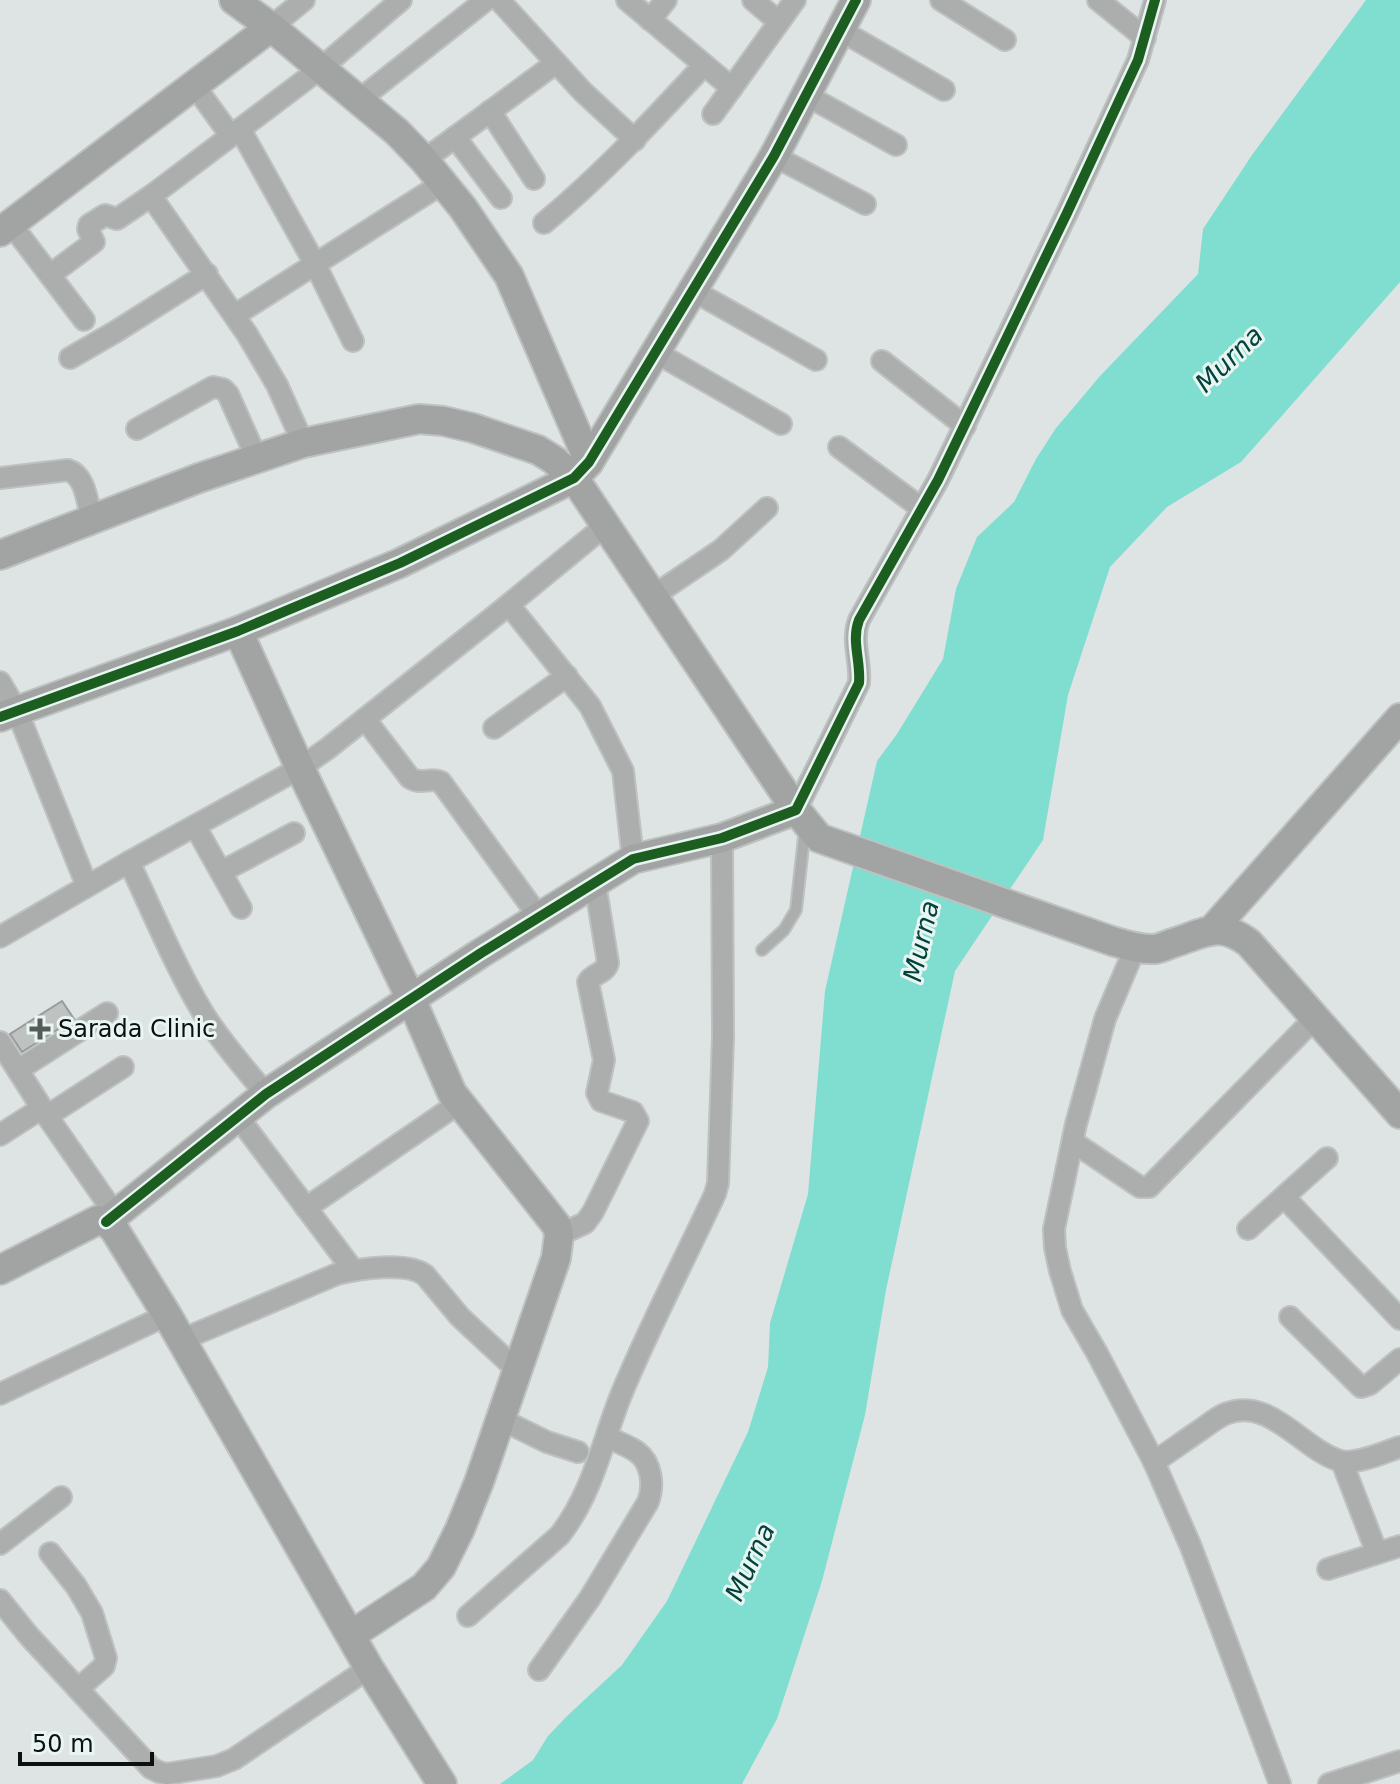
<svg xmlns="http://www.w3.org/2000/svg" width="1400" height="1784" font-family="'DejaVu Sans',sans-serif">
  <style>
    .water { fill: #80ded0 }
    .building { fill: #bec3c2; stroke: #969b9a; stroke-width: 2 }
    .lines { fill: none; stroke-linecap: round; stroke-linejoin: round }
    .lane-casing { stroke: #bdc1c0; stroke-width: 14 }
    .street-casing { stroke: #bdc1c0; stroke-width: 24 }
    .secondary-casing { stroke: #bdc1c0; stroke-width: 32 }
    .lane { stroke: #acaead; stroke-width: 10 }
    .street { stroke: #acaead; stroke-width: 20 }
    .secondary { stroke: #a1a4a3; stroke-width: 28 }
    .cycleway-casing { stroke: #e8f5f2; stroke-width: 15 }
    .cycleway { stroke: #1b5e20; stroke-width: 10 }
    .poi-dot { fill: #565a59; stroke: #e8f5f2; stroke-width: 3 }
    .labels { text-anchor: middle; dominant-baseline: central; stroke-width: 6; stroke-linejoin: round; paint-order: stroke }
    .poi-label { font-size: 24px; fill: #0c100f; stroke: #e8f5f2; text-anchor: start }
    .water-label { font-size: 26px; font-style: italic; fill: #03423a; stroke: #e8f5f2 }
  </style>
  <rect width="100%" height="100%" fill="#dee4e3"/>
  <polygon class="water" points="1366,0 1400,0 1400,282 1241,462 1167,507 1110,567 1068,695 1043,840 955,971 886,1290 865,1415 822,1581 777,1719 742,1784 500,1784 533,1760 548,1736 566,1717 622,1665 667,1601 748,1432 768,1367 770,1323 808,1194 825,991 877,761 897,734 943,659 956,589 977,537 1014,502 1036,459 1056,428 1079,401 1100,376 1198,274 1203,229 1252,155"/>
  <polygon class="building" points="62,1001 74,1019 22,1052 10,1034"/>
  <g class="lines">
    <defs>
      <polyline id="lane" points="762,950 784,930 796,910 805,828"/>
      <g id="street">
        <polyline points="499,0 583,92 635,140"/>
        <polyline points="627,0 732,88"/>
        <polyline points="753,0 779,22"/>
        <polyline points="941,0 1005,40"/>
        <polyline points="1098,0 1145,38"/>
        <polyline points="650,20 666,0"/>
        <polyline points="271,27 304,0"/>
        <polyline points="840,30 944,90"/>
        <polyline points="194,85 231,136"/>
        <polyline points="806,95 896,145"/>
        <polyline points="359,100 486,0"/>
        <polyline points="490,111 534,179"/>
        <polyline points="713,114 795,0"/>
        <polyline points="240,129 315,264 353,341"/>
        <polyline points="455,137 501,198"/>
        <polyline points="774,156 865,204"/>
        <polyline points="424,160 556,63"/>
        <polyline points="151,196 247,334 277,385 303,443"/>
        <path d="M544,223c58,-48 109,-103 160,-158"/>
        <polyline points="11,224 84,320"/>
        <polyline points="50,275 94,242 88,229 89,225 105,215 117,219 151,196 321,68 401,0"/>
        <polyline points="692,290 816,360"/>
        <polyline points="235,315 443,183"/>
        <polyline points="655,352 781,424"/>
        <polyline points="70,358 115,332 207,274"/>
        <polyline points="882,361 965,426"/>
        <polyline points="137,429 213,387 223,389 228,394 257,459"/>
        <polyline points="839,447 921,508"/>
        <path d="M0,478l68,-8c18,6 19,33 24,49"/>
        <polyline points="653,596 721,550 767,508"/>
        <polyline points="509,605 590,706 623,771 633,859"/>
        <polyline points="0,682 17,711 87,886"/>
        <path d="M365,719l45,59c11,7 21,-1 31,4l98,135"/>
        <polyline points="494,728 567,676"/>
        <path d="M796,810l63,-127c2,-22 -8,-42 0,-63l79,-140 129,-267 71,-153 17,-60"/>
        <polyline points="195,826 241,908"/>
        <path d="M129,862c24,50 47,107 76,154 18,28 40,53 61,78"/>
        <polyline points="221,872 294,833"/>
        <polyline points="0,937 129,862 300,768 327,749 501,611 606,525"/>
        <polyline points="1135,948 1105,1019 1076,1124 1054,1229 1055,1248 1060,1271 1072,1310 1097,1353 1154,1462 1191,1547 1280,1784"/>
        <polyline points="0,1042 47,1116 115,1214"/>
        <polyline points="18,1070 107,1013"/>
        <polyline points="47,1116 123,1067"/>
        <polyline points="238,1117 353,1270"/>
        <polyline points="0,1135 42,1108"/>
        <polyline points="1073,1142 1140,1187 1149,1187 1316,1017"/>
        <polyline points="1284,1197 1400,1319"/>
        <polyline points="306,1208 459,1103"/>
        <polyline points="1248,1229 1327,1158"/>
        <path d="M559,1235l26,-12 8,-11 45,-91 -5,-9 -32,-11 -4,-8 7,-33 -16,-78c5,-9 17,-8 20,-19l-13,-80"/>
        <polyline points="1290,1317 1361,1387 1370,1384 1400,1359"/>
        <path d="M181,1340l156,-66c22,-5 70,-13 88,1l35,42 57,53"/>
        <polyline points="0,1394 167,1315"/>
        <polyline points="500,1419 547,1442 578,1452"/>
        <path d="M1154,1462c15,-10 30,-21 45,-31 9,-6 17,-13 26,-17 45,-19 78,37 116,47 15,4 44,-9 59,-14"/>
        <polyline points="1342,1462 1377,1553"/>
        <polyline points="0,1544 61,1497"/>
        <polyline points="50,1553 76,1586 92,1613 106,1658 104,1666 78,1689"/>
        <polyline points="1328,1569 1400,1546"/>
        <polyline points="0,1600 29,1636 151,1768 159,1772 166,1774 217,1766 234,1759 369,1668"/>
        <path d="M468,1616l92,-81c33,-43 42,-92 61,-140 28,-68 63,-134 94,-201l3,-11 5,-146 -1,-199"/>
        <path d="M539,1670l51,-72 58,-96c6,-16 4,-39 -11,-50 -8,-6 -20,-10 -30,-15"/>
        <polyline points="1329,1784 1400,1761"/>
      </g>
      <g id="secondary">
        <polyline points="234,0 271,27 397,132 424,160 463,208 509,276 589,462"/>
        <polyline points="0,232 271,27"/>
        <path d="M0,555l199,-77 104,-35 116,-24 24,2 30,7 65,22 16,10 20,18 222,332 23,28 293,103c14,4 28,9 43,8 6,-1 12,-4 18,-6 32,-10 46,-23 76,0l151,171"/>
        <polyline points="238,631 300,768 411,999 452,1093 557,1226 559,1235 556,1258 479,1482 460,1529 441,1567 424,1587 351,1635"/>
        <polyline points="0,717 238,631 400,563 574,478 589,462 774,156 856,0"/>
        <polyline points="1212,930 1400,718"/>
        <polyline points="106,1222 266,1094 481,953 633,859 722,838 796,810"/>
        <polyline points="0,1270 98,1220 106,1222 114,1229 167,1315 369,1668 442,1784"/>
      </g>
    </defs>
    <use href="#lane" class="lane-casing"/>
    <use href="#street" class="street-casing"/>
    <use href="#secondary" class="secondary-casing"/>
    <use href="#lane" class="lane"/>
    <use href="#street" class="street"/>
    <use href="#secondary" class="secondary"/>
    <defs>
      <g id="cycleway">
        <polyline points="0,717 238,631 400,563 574,478 589,462 774,156 856,0"/>
        <path d="M106,1222l160,-128 215,-141 152,-94 89,-21 74,-28 63,-127c2,-22 -8,-42 0,-63l79,-140 129,-267 71,-153 17,-60"/>
      </g>
    </defs>
    <use href="#cycleway" class="cycleway-casing"/>
    <use href="#cycleway" class="cycleway"/>
  </g>
  <path class="poi-dot" d="M36 1017h8v8h8v8h-8v8h-8v-8h-8v-8h8z"/>
  <g class="labels">
    <g class="poi-label">
      <text x="58" y="1029">Sarada Clinic</text>
    </g>
    <g class="water-label">
      <text transform="translate(1229 359) rotate(-44)">Murna</text>
      <text transform="translate(921 941) rotate(-77)">Murna</text>
      <text transform="translate(750 1562) rotate(-65)">Murna</text>
    </g>
  </g>
  <path d="M20 1752v12h132v-12" fill="none" stroke="#0c100f" stroke-width="4"/>
  <text x="32" y="1752" font-size="24" fill="#0c100f" stroke="#e8f5f2" stroke-width="6" paint-order="stroke">50 m</text>
</svg>
